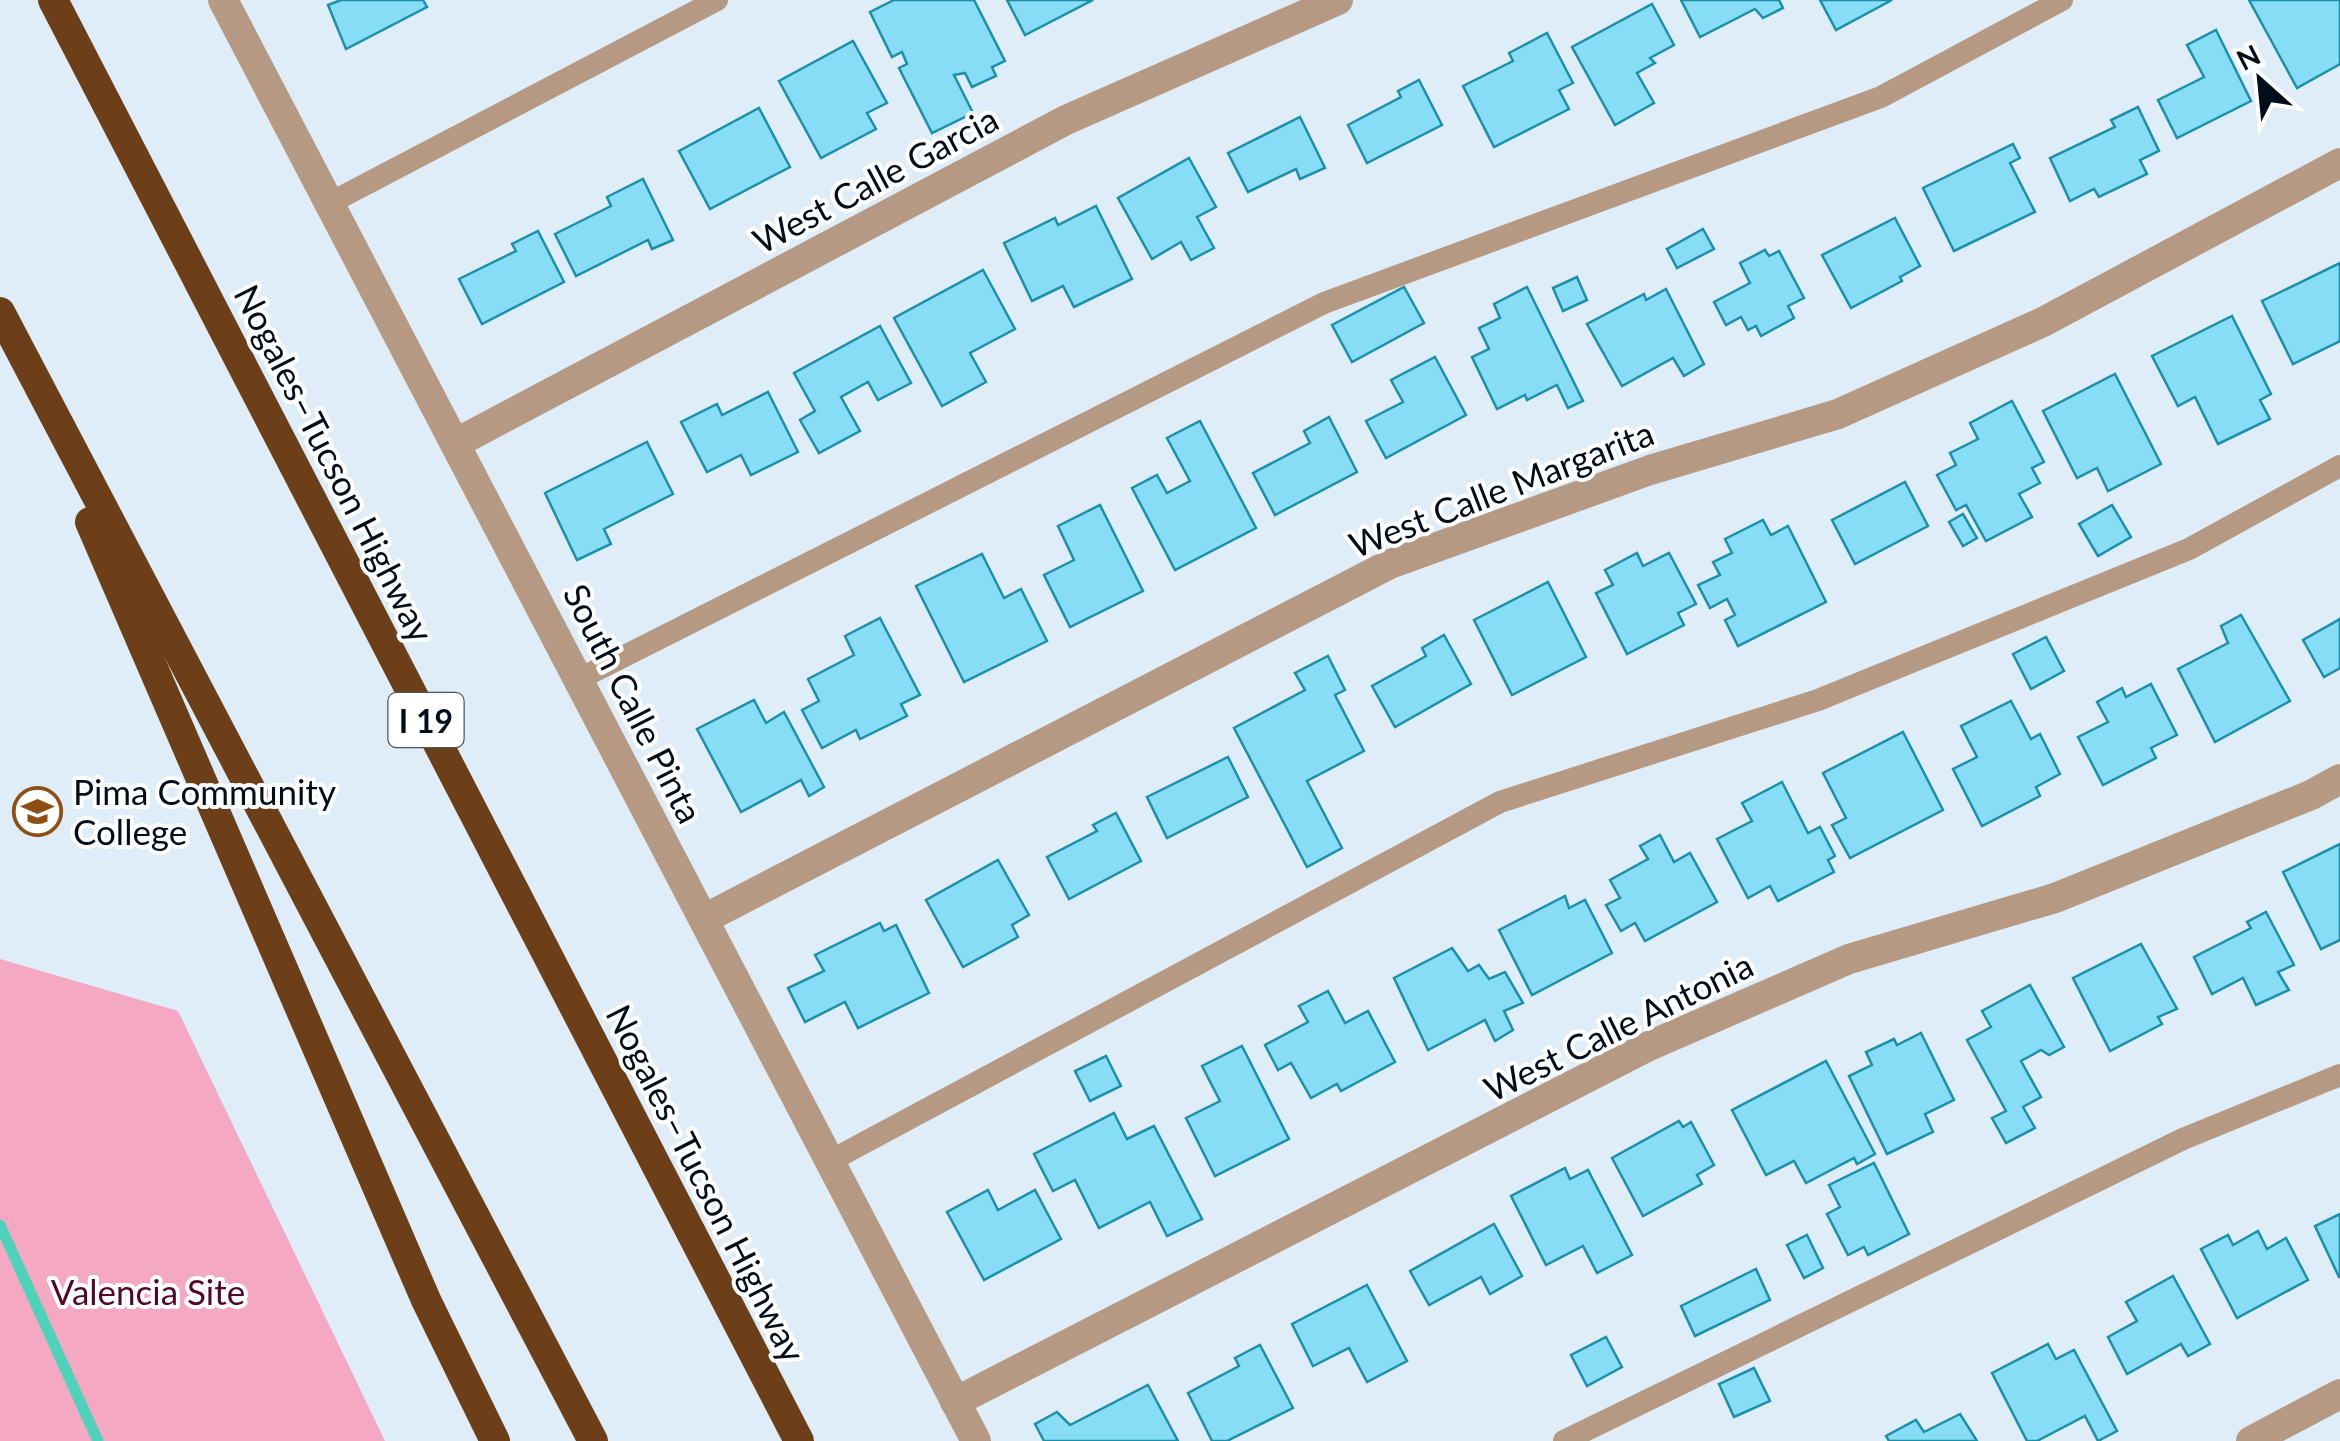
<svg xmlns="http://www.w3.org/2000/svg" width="2340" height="1441" font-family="Lato,sans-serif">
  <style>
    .green { fill: #f5a8c1 }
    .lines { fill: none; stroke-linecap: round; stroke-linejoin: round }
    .stream { stroke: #4ed2ba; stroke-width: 11 }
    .building { fill: #87ddf6; stroke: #1c90ab; stroke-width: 2.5 }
    .lane { stroke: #b69983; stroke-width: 22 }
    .street { stroke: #b69983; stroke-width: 30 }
    .highway { stroke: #6d3f18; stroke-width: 30 }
    .labels { text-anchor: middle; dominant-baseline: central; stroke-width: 8; stroke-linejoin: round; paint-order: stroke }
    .shield { fill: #fff; stroke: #4c565f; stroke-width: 2.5 }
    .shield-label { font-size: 32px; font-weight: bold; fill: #000d1a }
    .street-label { font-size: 35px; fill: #000d1a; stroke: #fff }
    .poi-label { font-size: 35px; fill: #000d1a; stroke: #fff; text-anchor: start }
    .park-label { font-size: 35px; fill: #51072b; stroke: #fff }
  </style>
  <rect width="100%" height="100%" fill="#deedf7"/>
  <polygon class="green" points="0,959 178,1011 385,1441 0,1441"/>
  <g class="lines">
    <polyline class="stream" points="0,1225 98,1441"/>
  </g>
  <g class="building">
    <polygon points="341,0 423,0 427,7 346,49 328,5"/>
    <polygon points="894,0 974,0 1005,61 992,67 996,76 972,87 965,73 954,75 973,113 932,133 899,68 907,64 902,52 892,57 870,12"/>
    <polygon points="1007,0 1093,0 1025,35"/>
    <polygon points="1681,0 1779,0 1783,8 1763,18 1755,9 1700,37"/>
    <polygon points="1820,0 1892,0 1836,30"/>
    <polygon points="2249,0 2340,0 2340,64 2297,88"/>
    <polygon points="1652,4 1674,45 1650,58 1655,63 1637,73 1654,103 1615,125 1572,47"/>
    <polygon points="2216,30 2251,101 2177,138 2158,100 2204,77 2187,45"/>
    <polygon points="1547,33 1573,83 1559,90 1569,109 1494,147 1463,86 1513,61 1509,53"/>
    <polygon points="853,41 887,103 867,113 876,129 821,158 779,81"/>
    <polygon points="1419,80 1442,125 1367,163 1348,125 1401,97 1398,91"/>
    <polygon points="2138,107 2159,151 2140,160 2147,174 2099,197 2094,189 2070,201 2050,158 2115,127 2111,120"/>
    <polygon points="759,108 790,167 710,209 679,151"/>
    <polygon points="1300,117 1325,168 1300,179 1296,169 1248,192 1228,153"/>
    <polygon points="2013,144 2020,158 2010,163 2035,212 1954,251 1923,188"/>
    <polygon points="1189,158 1216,207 1197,217 1214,248 1191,260 1181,242 1152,259 1118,198"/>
    <polygon points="643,179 673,240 652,249 648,240 576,276 555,234 611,206 607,197"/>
    <polygon points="1096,206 1132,279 1074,307 1063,286 1032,301 1004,243 1055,218 1058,225"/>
    <polygon points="1895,218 1920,266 1900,277 1902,281 1851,308 1822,255"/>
    <polygon points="1703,229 1714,249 1677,268 1667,249"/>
    <polygon points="538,231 564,282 482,324 459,279 516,251 512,244"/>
    <polygon points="1765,250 1769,256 1779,251 1804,298 1788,306 1794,318 1761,336 1756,326 1748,330 1741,317 1726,325 1714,302 1750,283 1740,263"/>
    <polygon points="2340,263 2340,341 2293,364 2262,301"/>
    <polygon points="983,270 1015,329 970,353 986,382 942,406 894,318"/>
    <polygon points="1577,277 1587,300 1563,311 1553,288"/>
    <polygon points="1404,287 1424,323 1352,362 1332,325"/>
    <polygon points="1527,287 1583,401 1568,408 1557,385 1527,400 1525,395 1497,409 1472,357 1489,349 1479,328 1500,318 1494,304"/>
    <polygon points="1666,289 1704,364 1684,376 1673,358 1622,386 1587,324 1644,294 1646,300"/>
    <polygon points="2232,316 2271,394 2260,400 2270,419 2218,444 2195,397 2178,406 2152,356"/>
    <polygon points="880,326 911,383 878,400 868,382 841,397 860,431 819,453 800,420 815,411 794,373"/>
    <polygon points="1435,357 1466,415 1386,458 1366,421 1403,402 1391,380"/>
    <polygon points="2115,374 2161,464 2108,491 2097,468 2077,478 2043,411"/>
    <polygon points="768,392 798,452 751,475 741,455 707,472 681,422 717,404 722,415"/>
    <polygon points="2012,401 2044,462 2032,468 2040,483 2019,494 2032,517 1986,541 1966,505 1956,510 1937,475 1956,465 1950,453 1978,439 1970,423"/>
    <polygon points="1329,417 1357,472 1275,515 1253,473 1310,443 1304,431"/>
    <polygon points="1200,421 1256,528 1175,570 1132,488 1157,475 1167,493 1190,481 1167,438"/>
    <polygon points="647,442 673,494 604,529 611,544 577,560 545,493"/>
    <polygon points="1905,482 1928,526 1855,564 1832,520"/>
    <polygon points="1100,505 1143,591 1070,627 1044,575 1074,560 1058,526"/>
    <polygon points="2112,505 2131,537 2098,556 2079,524"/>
    <polygon points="1963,514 1977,538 1963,546 1949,522"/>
    <polygon points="1763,520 1771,535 1788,526 1826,602 1738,646 1725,620 1735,615 1727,599 1710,608 1698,585 1720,575 1713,562 1732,553 1725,539"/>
    <polygon points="1637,553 1643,566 1669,553 1696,604 1678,613 1684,625 1627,654 1596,593 1613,585 1605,570"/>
    <polygon points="982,554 1004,598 1021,589 1047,641 964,682 916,586"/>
    <polygon points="1548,582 1586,657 1512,695 1474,620"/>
    <polygon points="2241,615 2290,701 2215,742 2178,669 2228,643 2221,626"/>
    <polygon points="880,618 920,695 901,704 907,716 860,739 856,730 822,748 802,710 819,701 808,679 854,655 845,636"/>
    <polygon points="2340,619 2340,668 2324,677 2303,640"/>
    <polygon points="1444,635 1471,684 1395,727 1372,686 1426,656 1422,648"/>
    <polygon points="2046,637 2064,671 2031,689 2013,654"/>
    <polygon points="1328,656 1345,690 1335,695 1364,751 1307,781 1342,848 1307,867 1234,728 1305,690 1295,673"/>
    <polygon points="2151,684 2177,735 2151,748 2156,758 2103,785 2078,737 2108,722 2097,702 2122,688 2126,697"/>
    <polygon points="754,700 766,723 784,712 824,787 809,796 801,780 741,812 697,729"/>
    <polygon points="2011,701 2031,739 2040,734 2060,774 2036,787 2040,796 1982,826 1953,769 1977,757 1961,726"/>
    <polygon points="1903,732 1943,810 1850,858 1832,825 1846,818 1823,773"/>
    <polygon points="1228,757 1248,797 1167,838 1147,797"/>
    <polygon points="1782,782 1808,833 1820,827 1835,856 1828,860 1834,872 1778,901 1770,886 1748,898 1717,839 1752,821 1742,803"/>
    <polygon points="1116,813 1141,861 1069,899 1047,857 1097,831 1093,825"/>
    <polygon points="1660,835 1674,862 1690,853 1717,902 1645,941 1635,923 1621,931 1606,905 1620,898 1610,880 1648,859 1640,846"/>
    <polygon points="2340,844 2340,940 2321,949 2283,872"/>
    <polygon points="998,860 1029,915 1012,925 1018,937 963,967 926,900"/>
    <polygon points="1565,896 1569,908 1585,900 1612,953 1532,995 1499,930"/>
    <polygon points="2266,912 2294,965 2278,972 2289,990 2256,1005 2243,978 2212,994 2194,957 2251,928 2247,922"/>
    <polygon points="880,923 884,931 896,925 929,993 858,1028 845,1002 805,1022 788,988 824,971 815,955"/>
    <polygon points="2141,944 2177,1009 2158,1017 2162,1024 2110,1051 2073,978"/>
    <polygon points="1452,948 1468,971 1479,965 1489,979 1505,972 1523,1003 1504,1011 1513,1030 1495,1041 1485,1020 1428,1050 1394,978"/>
    <polygon points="2030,985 2064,1047 2049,1055 2041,1050 2021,1061 2041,1097 2023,1107 2035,1128 2006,1143 1992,1118 2006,1111 1967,1040 1991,1027 1982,1011"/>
    <polygon points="1328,991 1345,1023 1368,1011 1395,1062 1341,1091 1337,1084 1311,1098 1291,1063 1278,1070 1265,1045 1308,1022 1299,1006"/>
    <polygon points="1921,1033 1954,1100 1925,1114 1933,1132 1887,1154 1849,1076 1872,1065 1866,1052 1894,1039 1897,1045"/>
    <polygon points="1242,1046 1289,1139 1215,1176 1186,1118 1220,1101 1202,1066"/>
    <polygon points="1106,1056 1121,1086 1090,1101 1075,1071"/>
    <polygon points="1826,1061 1875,1154 1857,1164 1854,1158 1806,1183 1794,1161 1766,1175 1732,1110"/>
    <polygon points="1114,1113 1127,1139 1154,1126 1202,1219 1167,1236 1150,1202 1099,1228 1075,1180 1053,1191 1034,1154"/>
    <polygon points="1679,1121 1683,1127 1691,1122 1714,1165 1697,1175 1702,1184 1643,1216 1612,1158"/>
    <polygon points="1874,1163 1909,1234 1868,1255 1864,1247 1848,1255 1827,1214 1840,1207 1829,1185"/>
    <polygon points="1565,1168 1570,1179 1588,1170 1632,1255 1597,1273 1583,1246 1546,1265 1511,1196"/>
    <polygon points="988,1190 998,1210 1035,1190 1061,1239 984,1280 947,1212"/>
    <polygon points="2340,1214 2340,1277 2339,1277 2315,1226"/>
    <polygon points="1494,1224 1522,1276 1490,1294 1481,1277 1429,1305 1410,1271"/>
    <polygon points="2258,1231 2267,1249 2286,1238 2308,1280 2237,1318 2201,1249 2228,1235 2233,1245"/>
    <polygon points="1807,1235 1823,1268 1804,1278 1787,1245"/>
    <polygon points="1756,1269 1770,1300 1695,1336 1681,1306"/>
    <polygon points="2173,1276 2210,1344 2188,1356 2181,1344 2127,1374 2108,1337 2137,1321 2126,1302"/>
    <polygon points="1367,1285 1407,1361 1367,1382 1349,1348 1313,1366 1292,1324"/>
    <polygon points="1606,1337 1622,1367 1587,1386 1571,1355"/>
    <polygon points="2048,1344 2056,1359 2074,1350 2117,1431 2098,1441 2085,1416 2037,1441 2027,1441 1992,1373"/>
    <polygon points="1260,1345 1293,1408 1227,1441 1212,1441 1188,1393 1239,1366 1235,1358"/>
    <polygon points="1754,1368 1770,1401 1734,1417 1719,1384"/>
    <polygon points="1148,1385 1178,1441 1044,1441 1035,1424 1057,1412 1070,1425"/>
    <polygon points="1960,1414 1977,1441 1889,1441 1886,1436 1916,1420 1924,1432"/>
  </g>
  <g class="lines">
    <g class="lane">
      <polyline points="330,203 717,0"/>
      <polyline points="579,679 1324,303 1881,97 2062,0"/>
      <polyline points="830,1161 1500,802 1818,700 2189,549 2340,466"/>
      <polyline points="1564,1441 2183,1139 2340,1075"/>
    </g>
    <g class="street">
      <polyline points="223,0 976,1441"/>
      <polyline points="456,443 1066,120 1338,0"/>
      <polyline points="704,919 1390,564 1650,470 1838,414 2043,322 2340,163"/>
      <polyline points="955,1402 1649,1046 1849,959 2055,898 2311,795 2340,779"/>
      <polyline points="2251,1441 2340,1394"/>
    </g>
    <g class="highway">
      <polyline points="53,0 799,1441"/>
      <polyline points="0,312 593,1441"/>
      <polyline points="90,522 426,1300 495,1441"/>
    </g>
  </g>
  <defs>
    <symbol id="university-ring" viewBox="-11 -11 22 22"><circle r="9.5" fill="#fff" stroke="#8e4f14" stroke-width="1.5"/><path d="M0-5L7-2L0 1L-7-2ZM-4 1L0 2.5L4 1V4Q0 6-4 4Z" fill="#8e4f14"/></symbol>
  </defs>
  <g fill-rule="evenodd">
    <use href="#university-ring" x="10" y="784" width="55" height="55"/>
  </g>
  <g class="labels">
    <rect class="shield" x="388.5" y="693" width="75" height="54" rx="8"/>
    <g class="shield-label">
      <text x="426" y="720">I 19</text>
    </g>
    <g class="street-label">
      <text transform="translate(875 179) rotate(-28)">West Calle Garcia</text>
      <text transform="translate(335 463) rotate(63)">Nogales–Tucson Highway</text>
      <text transform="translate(1501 488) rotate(-21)">West Calle Margarita</text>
      <text transform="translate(634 703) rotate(63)">South Calle Pinta</text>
      <text transform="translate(1618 1026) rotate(-26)">West Calle Antonia</text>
      <text transform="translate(707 1183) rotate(63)">Nogales–Tucson Highway</text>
    </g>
    <g class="poi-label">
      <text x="73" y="791">Pima Community<tspan x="73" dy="40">College</tspan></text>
    </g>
    <g class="park-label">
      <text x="148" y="1291">Valencia Site</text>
    </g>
  </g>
  <g transform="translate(2260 80) rotate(333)" stroke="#ffffff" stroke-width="8" paint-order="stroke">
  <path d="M0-8L18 38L0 25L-18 38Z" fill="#000d1a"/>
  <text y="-15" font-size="28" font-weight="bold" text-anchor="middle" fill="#000d1a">N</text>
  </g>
</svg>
